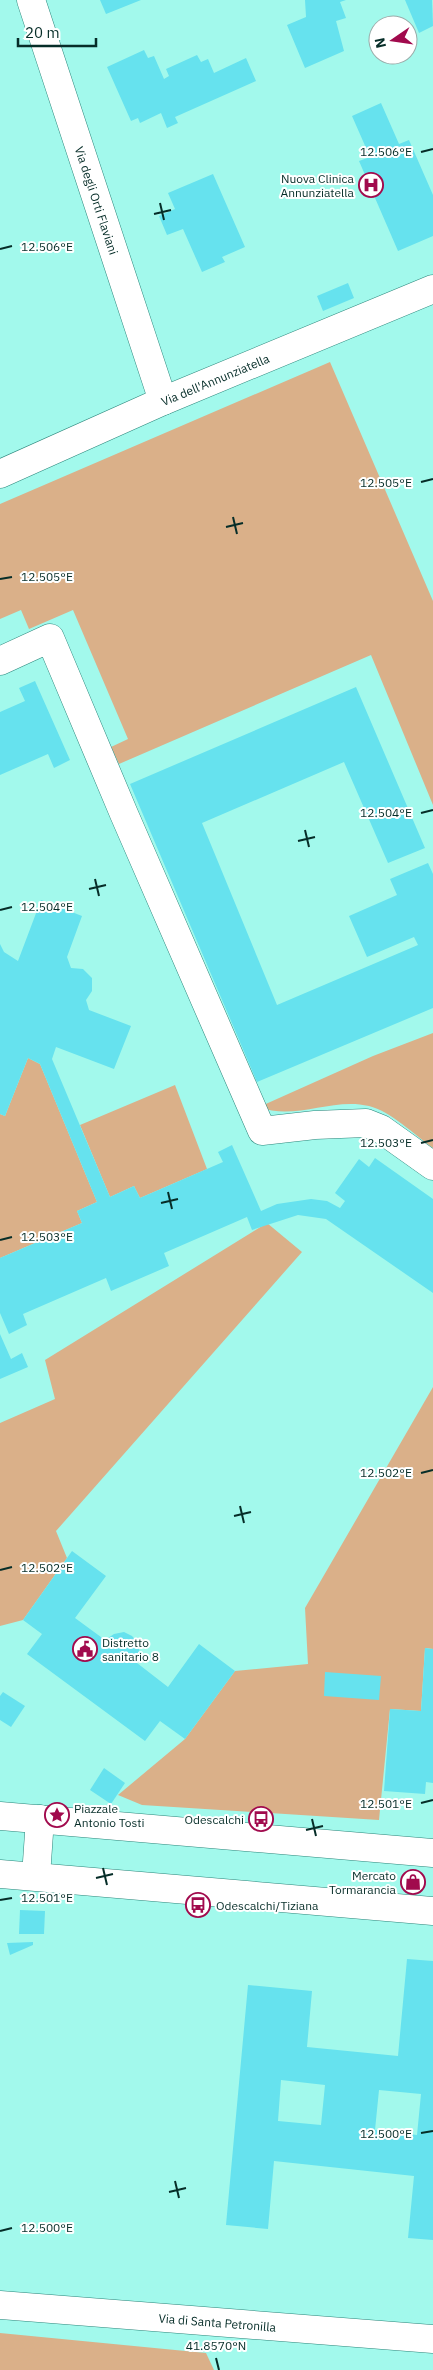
<svg xmlns="http://www.w3.org/2000/svg" width="433" height="2370" font-family="'IBM Plex Sans',sans-serif">
  <style>
    .green { fill: #dab089 }
    .building { fill: #66e2ee; fill-rule: evenodd }
    .lines { fill: none; stroke-linecap: round; stroke-linejoin: round }
    .minor-casing { stroke: #2b867b; stroke-width: 29 }
    .minor { stroke: #fff; stroke-width: 28 }
    .ticks { fill: none; stroke: #062d28; stroke-width: 2 }
    .labels { text-anchor: middle; dominant-baseline: central; stroke-width: 4; stroke-linejoin: round; paint-order: stroke }
    .poi-label { font-size: 12px; fill: #062d28; stroke: #fff; text-anchor: end }
    .street-label { font-size: 12px; fill: #062d28; stroke: #fff }
    .ticks-label { font-size: 12px; text-anchor: middle; fill: #062d28; stroke: #fff; stroke-width: 4; stroke-linejoin: round; paint-order: stroke }
  </style>
  <rect width="100%" height="100%" fill="#a2f9ec"/>
  <g class="green">
    <polygon points="330,362 433,601 433,805 371,655 119,764 111,747 128,739 73,610 29,629 21,610 0,619 0,504"/>
    <path d="M433,1033v115c-18,-13 -43,-37 -64,-42 -37,-9 -74,15 -110,1l114,-51z"/>
    <polygon points="28,1058 40,1064 97,1202 77,1211 82,1223 0,1258 0,1114 5,1116"/>
    <polygon points="175,1085 207,1169 140,1198 134,1186 110,1197 80,1125"/>
    <polygon points="267,1223 302,1252 56,1531 67,1558 23,1620 0,1626 0,1423 55,1399 45,1360"/>
    <polygon points="433,1387 433,1649 425,1648 421,1711 390,1709 379,1820 142,1805 118,1795 185,1739 235,1671 308,1664 305,1608"/>
    <polygon points="0,2333 206,2353 214,2370 0,2370"/>
  </g>
  <g class="building">
    <polygon points="100,0 141,0 106,14"/>
    <polygon points="305,0 346,0 340,2 346,18 336,21 344,51 305,68 287,25 306,17"/>
    <polygon points="405,0 432,0 433,26 419,33"/>
    <polygon points="144,50 148,58 154,56 164,79 169,76 166,69 197,55 201,62 208,59 214,73 246,58 256,81 175,117 178,123 167,128 161,113 140,123 138,118 131,121 107,67"/>
    <polygon points="381,103 399,144 409,140 433,195 433,236 398,251 359,161 370,157 352,116"/>
    <polygon points="213,174 245,247 222,257 225,262 202,272 183,229 167,235 159,216 175,209 168,193"/>
    <polygon points="348,283 354,298 323,311 317,296"/>
    <polygon points="35,681 70,760 54,768 48,754 0,775 0,712 25,701 19,688"/>
    <polygon points="356,687 425,848 388,863 344,762 202,823 277,1005 418,945 414,937 367,957 349,916 397,895 390,879 428,863 433,874 433,1008 257,1082 130,784"/>
    <polygon points="41,900 82,916 67,957 71,968 83,969 92,978 92,991 86,1000 89,1010 131,1026 114,1069 56,1047 52,1059 110,1197 134,1186 140,1198 223,1162 218,1152 232,1145 261,1211 277,1204 311,1199 327,1201 340,1208 345,1201 335,1193 359,1159 369,1167 375,1158 433,1199 433,1293 326,1219 298,1215 252,1230 247,1217 164,1253 169,1266 111,1291 106,1278 23,1314 27,1325 9,1334 0,1313 0,1258 82,1223 77,1211 97,1202 40,1064 28,1058 5,1116 0,1114 0,944 4,952 18,961"/>
    <polygon points="0,1334 11,1359 22,1353 28,1367 0,1379"/>
    <polygon points="72,1551 106,1576 75,1618 105,1640 114,1634 124,1632 132,1636 138,1643 140,1654 137,1663 168,1687 199,1644 235,1671 185,1739 160,1721 145,1741 27,1654 42,1634 23,1620"/>
    <polygon points="425,1648 433,1649 433,1783 426,1782 425,1794 384,1791 390,1709 421,1711"/>
    <polygon points="325,1672 381,1676 379,1700 324,1696"/>
    <polygon points="3,1692 25,1706 11,1727 0,1720 0,1696"/>
    <polygon points="104,1768 125,1783 111,1804 90,1790"/>
    <polygon points="20,1910 45,1911 44,1934 19,1934"/>
    <polygon points="33,1942 33,1945 10,1955 7,1943"/>
    <path d="M407,1959l26,2v279l-25,-2 6,-62 -140,-15 -6,68 -42,-4 22,-240 64,6 -5,56 91,9zM281,2080l44,5 -4,40 -43,-4zM379,2090l42,4 -4,41 -42,-5z"/>
  </g>
  <g class="lines">
    <defs>
      <g id="minor">
        <path id="s1" d="M31,0l132,401"/>
        <path id="s2" d="M0,474l163,-73 270,-112"/>
        <polyline points="0,661 50,638 124,814 262,1131 315,1125 366,1123 381,1129 433,1166"/>
        <polyline points="0,1816 433,1853"/>
        <polyline points="0,1874 433,1911"/>
        <polyline points="36,1876 40,1819"/>
        <path id="s3" d="M0,2305l433,34"/>
      </g>
    </defs>
    <use href="#minor" class="minor-casing"/>
    <use href="#minor" class="minor"/>
  </g>
  <path class="ticks" d="M421,152l12,-3M160,203l4,17M154,214l17,-4M0,249l12,-3M421,482l12,-3M233,517l4,17M226,527l17,-4M0,579l12,-2M421,813l12,-3M305,830l4,17M298,841l17,-4M95,879l4,17M89,889l17,-4M0,910l12,-3M421,1143l12,-3M168,1192l4,17M161,1203l17,-4M0,1240l12,-3M421,1473l12,-3M240,1506l4,17M234,1516l17,-4M0,1570l12,-3M421,1803l12,-3M312,1819l4,17M306,1830l17,-4M103,1868l4,17M96,1878l17,-4M0,1900l12,-2M421,2133l12,-2M175,2181l4,17M169,2192l17,-4M0,2231l12,-3M216,2358l3,12"/>
  <defs>
    <symbol id="hospital-ring" viewBox="-11 -11 22 22"><circle r="9.5" fill="#fff" stroke="#a10a4d" stroke-width="1.5"/><path d="M-5-5h3v3.5h4V-5h3V5h-3V1.5h-4V5h-3Z" fill="#a10a4d"/></symbol>
    <symbol id="civic-ring" viewBox="-11 -11 22 22"><circle r="9.5" fill="#fff" stroke="#a10a4d" stroke-width="1.5"/><path d="M-.6-6.5H3V-4.5H.6V-3L4-1V1h2V6H-6V1h2V-1L-.6-3ZM-1.2 2.5V6h2.4V2.5Z" fill="#a10a4d"/></symbol>
    <symbol id="sight-ring" viewBox="-11 -11 22 22"><circle r="9.5" fill="#fff" stroke="#a10a4d" stroke-width="1.5"/><path d="M0-6L1.8-2.2L6-1.7L2.9 1.2L3.7 5.4L0 3.3L-3.7 5.4L-2.9 1.2L-6-1.7L-1.8-2.2Z" fill="#a10a4d"/></symbol>
    <symbol id="bus-ring" viewBox="-11 -11 22 22"><circle r="9.5" fill="#fff" stroke="#a10a4d" stroke-width="1.5"/><path d="M-5-6H5V4H4V6H2V4H-2V6H-4V4H-5ZM-3.5-4V0h7V-4ZM-3.5 1.2v1.5H-2V1.2ZM2 1.2v1.5H3.5V1.2Z" fill="#a10a4d"/></symbol>
    <symbol id="shop-ring" viewBox="-11 -11 22 22"><circle r="9.5" fill="#fff" stroke="#a10a4d" stroke-width="1.5"/><path d="M-5-2.5h2.3a2.7 3.5 0 0 1 5.4 0H5L5.5 6h-11ZM-1.5-2.5h3a1.5 2.3 0 0 0-3 0Z" fill="#a10a4d"/></symbol>
  </defs>
  <g fill-rule="evenodd">
    <use href="#hospital-ring" x="357" y="171" width="28" height="28"/>
    <use href="#civic-ring" x="71" y="1635" width="28" height="28"/>
    <use href="#sight-ring" x="43" y="1801" width="28" height="28"/>
    <use href="#bus-ring" x="247" y="1805" width="28" height="28"/>
    <use href="#shop-ring" x="399" y="1868" width="28" height="28"/>
    <use href="#bus-ring" x="184" y="1891" width="28" height="28"/>
  </g>
  <g class="labels">
    <g class="poi-label">
      <text x="354" y="178">Nuova Clinica<tspan x="354" dy="14">Annunziatella</tspan></text>
      <text x="102" y="1642" text-anchor="start">Distretto<tspan x="102" dy="14">sanitario 8</tspan></text>
      <text x="74" y="1808" text-anchor="start">Piazzale<tspan x="74" dy="14">Antonio Tosti</tspan></text>
      <text x="244" y="1819">Odescalchi</text>
      <text x="396" y="1875">Mercato<tspan x="396" dy="14">Tormarancia</tspan></text>
      <text x="216" y="1905" text-anchor="start">Odescalchi/Tiziana</text>
    </g>
    <g class="street-label">
      <text stroke="none"><textPath href="#s1" startOffset="211">Via degli Orti Flaviani</textPath></text>
      <text stroke="none"><textPath href="#s2" startOffset="235">Via dell'Annunziatella</textPath></text>
      <text stroke="none"><textPath href="#s3" startOffset="218">Via di Santa Petronilla</textPath></text>
    </g>
  </g>
  <g class="ticks-label">
    <text x="386" y="156">12.506°E</text>
    <text x="47" y="251">12.506°E</text>
    <text x="386" y="487">12.505°E</text>
    <text x="47" y="581">12.505°E</text>
    <text x="386" y="817">12.504°E</text>
    <text x="47" y="911">12.504°E</text>
    <text x="386" y="1147">12.503°E</text>
    <text x="47" y="1241">12.503°E</text>
    <text x="386" y="1477">12.502°E</text>
    <text x="47" y="1572">12.502°E</text>
    <text x="386" y="1808">12.501°E</text>
    <text x="47" y="1902">12.501°E</text>
    <text x="386" y="2138">12.500°E</text>
    <text x="47" y="2232">12.500°E</text>
    <text x="216" y="2350">41.8570°N</text>
  </g>
  <g transform="translate(393 40) rotate(257)"><circle r="24" fill="#ffffff" stroke="#9baba9"/>
  <path d="M0-4L9 19L0 12L-9 19Z" fill="#a10a4d"/>
  <text y="-8" font-size="14" font-weight="bold" text-anchor="middle" fill="#062d28">N</text>
  </g>
  <path d="M18 38v8h78v-8" fill="none" stroke="#062d28" stroke-width="2.5"/>
  <text x="25" y="38" font-size="15" fill="#062d28" stroke="#ffffff" stroke-width="4" paint-order="stroke">20 m</text>
</svg>
